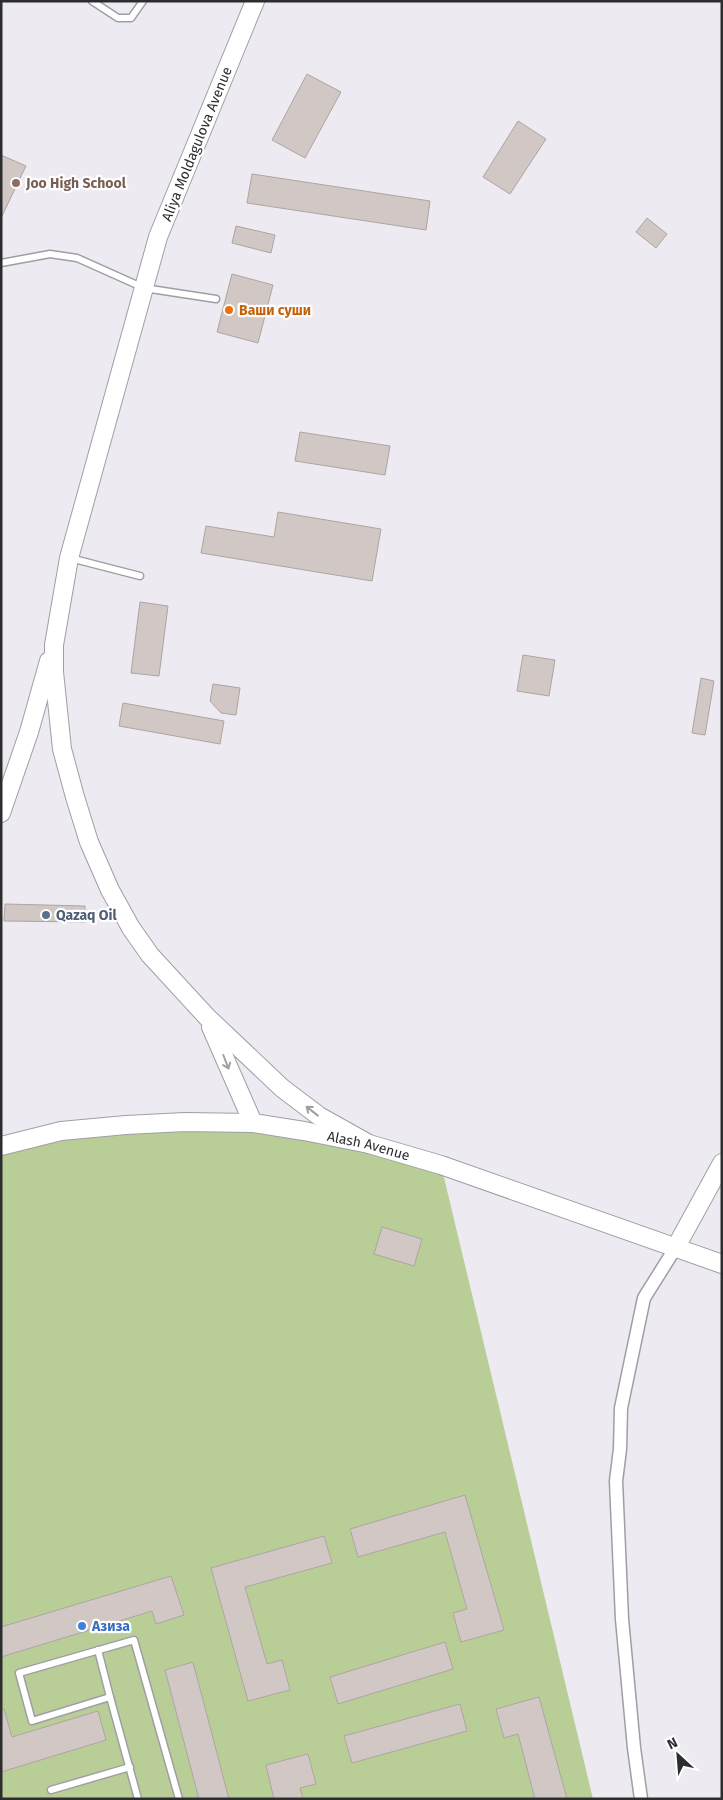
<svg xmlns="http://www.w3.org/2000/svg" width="723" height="1800" font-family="'Fira Sans',sans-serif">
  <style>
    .green { fill: #b8ce96 }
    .building { fill: #d1c7c4; stroke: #aea5a2 }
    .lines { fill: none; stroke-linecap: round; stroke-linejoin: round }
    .lane-casing { stroke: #a09ea5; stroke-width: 9 }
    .street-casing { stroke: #a09ea5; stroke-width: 15 }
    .secondary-casing { stroke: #a09ea5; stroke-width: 20 }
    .lane { stroke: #fff; stroke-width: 6 }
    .street { stroke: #fff; stroke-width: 12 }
    .secondary { stroke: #fff; stroke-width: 18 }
    .oneway { stroke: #a0a0a1 }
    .education-dot { fill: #8d6e63; stroke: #fff; stroke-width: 2 }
    .food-dot { fill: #e8710a; stroke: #fff; stroke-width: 2 }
    .service-dot { fill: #5c6f8a; stroke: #fff; stroke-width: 2 }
    .shop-dot { fill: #3f7fe0; stroke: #fff; stroke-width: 2 }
    .labels { text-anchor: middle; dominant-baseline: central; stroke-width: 4.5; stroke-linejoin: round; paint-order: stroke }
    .street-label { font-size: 14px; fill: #2d2c2f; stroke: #fff }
    .education-label { font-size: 14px; font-weight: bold; fill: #785e54; stroke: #fff; text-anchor: start }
    .food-label { font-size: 14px; font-weight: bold; fill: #c56008; stroke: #fff; text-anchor: start }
    .service-label { font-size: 14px; font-weight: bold; fill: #4e5e75; stroke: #fff; text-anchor: start }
    .shop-label { font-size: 14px; font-weight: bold; fill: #366cbe; stroke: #fff; text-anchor: start }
  </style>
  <rect width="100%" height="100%" fill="#edeaf2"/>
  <polygon class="green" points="253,1123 441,1165 593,1799 1,1799 1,1146"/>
  <g class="building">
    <polygon points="307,74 341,92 305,158 272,140"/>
    <polygon points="518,121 546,139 510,194 483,177"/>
    <polygon points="1,155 26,166 1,218"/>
    <polygon points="252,174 430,201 426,230 247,203"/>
    <polygon points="647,218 667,234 656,248 636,232"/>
    <polygon points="236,226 275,235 271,253 232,243"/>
    <polygon points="232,274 273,285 258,343 217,332"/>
    <polygon points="300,432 390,446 385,475 295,461"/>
    <polygon points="278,512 381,529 372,581 201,553 206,526 274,537"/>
    <polygon points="140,602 168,606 159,676 131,673"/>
    <polygon points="523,655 555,660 549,696 517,691"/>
    <polygon points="701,678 714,681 705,735 692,733"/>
    <polygon points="213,684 240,688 236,715 221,713 210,701"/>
    <polygon points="123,703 224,721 220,744 119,726"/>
    <polygon points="5,904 85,906 85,922 4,921"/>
    <polygon points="382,1227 422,1239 414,1266 374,1254"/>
    <polygon points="465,1495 504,1630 461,1642 453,1613 467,1609 445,1532 358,1557 350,1529"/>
    <polygon points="324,1536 332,1563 245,1587 267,1664 282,1660 290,1690 248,1701 211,1568"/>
    <polygon points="171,1576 184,1615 156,1624 152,1611 1,1657 1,1627"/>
    <polygon points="445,1642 453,1669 338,1704 330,1677"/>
    <polygon points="193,1662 229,1799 199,1799 165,1670"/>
    <polygon points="539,1697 567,1799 535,1799 518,1734 504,1738 496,1709"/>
    <polygon points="460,1704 467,1731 352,1763 344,1736"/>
    <polygon points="4,1709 12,1737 98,1711 106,1740 1,1772 1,1710"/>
    <polygon points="308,1754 316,1784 300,1788 303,1799 274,1799 266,1765"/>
  </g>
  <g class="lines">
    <defs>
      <g id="lane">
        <polyline points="92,1 118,18 131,18 143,1"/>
        <polyline points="1,263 50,254 77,258 144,288 216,299"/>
        <polyline points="70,558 140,576"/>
        <polyline points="98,1650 110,1697"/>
        <polyline points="51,1790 130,1767"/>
        <polyline points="138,1799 110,1697 32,1721 19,1673 134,1640 179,1799"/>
      </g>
      <polyline id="street" points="641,1799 634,1748 622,1619 616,1481 620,1449 621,1408 644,1298 676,1247"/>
      <g id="secondary">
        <polyline points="255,1 158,237 69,558 54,645 54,672 62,749 75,797 89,842 110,890 131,928 150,955 207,1017 282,1088 319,1116 369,1144"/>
        <polyline points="1,813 29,732 49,661"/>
        <polyline points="211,1027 253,1123"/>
        <path id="s1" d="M1,1146l60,-15 65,-6 59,-3 68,1 51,8 65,13 72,21 281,99"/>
        <polyline points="676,1247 722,1163"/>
      </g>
    </defs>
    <use href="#lane" class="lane-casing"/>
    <use href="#street" class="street-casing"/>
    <use href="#secondary" class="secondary-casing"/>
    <use href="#lane" class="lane"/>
    <use href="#street" class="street"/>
    <use href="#secondary" class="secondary"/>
  </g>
  <defs><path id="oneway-shaft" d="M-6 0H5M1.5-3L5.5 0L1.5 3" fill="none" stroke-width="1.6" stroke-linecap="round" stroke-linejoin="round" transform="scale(1.25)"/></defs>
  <g class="oneway">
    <use href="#oneway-shaft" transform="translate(226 1062) rotate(69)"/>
    <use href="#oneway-shaft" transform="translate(312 1111) rotate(-142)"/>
  </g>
  <circle class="education-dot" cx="16" cy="183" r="5"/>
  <circle class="food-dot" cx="229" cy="310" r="5"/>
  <circle class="service-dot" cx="46" cy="915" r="5"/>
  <circle class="shop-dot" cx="82" cy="1626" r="5"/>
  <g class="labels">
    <g class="street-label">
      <text transform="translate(197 144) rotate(-68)">Aliya Moldagulova Avenue</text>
      <text stroke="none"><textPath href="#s1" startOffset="372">Alash Avenue</textPath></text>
    </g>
    <g class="education-label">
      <text x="26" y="183">Joo High School</text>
    </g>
    <g class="food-label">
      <text x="239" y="310">Ваши суши</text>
    </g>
    <g class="service-label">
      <text x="56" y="915">Qazaq Oil</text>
    </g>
    <g class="shop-label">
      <text x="92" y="1626">Азиза</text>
    </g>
  </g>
  <rect width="723" height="1800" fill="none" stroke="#2d2c2f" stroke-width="5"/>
  <g transform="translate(678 1755) rotate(334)" stroke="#ffffff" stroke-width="4" paint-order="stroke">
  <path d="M0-4L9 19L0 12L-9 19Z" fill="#2d2c2f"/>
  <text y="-8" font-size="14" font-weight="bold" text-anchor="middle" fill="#2d2c2f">N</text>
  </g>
</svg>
